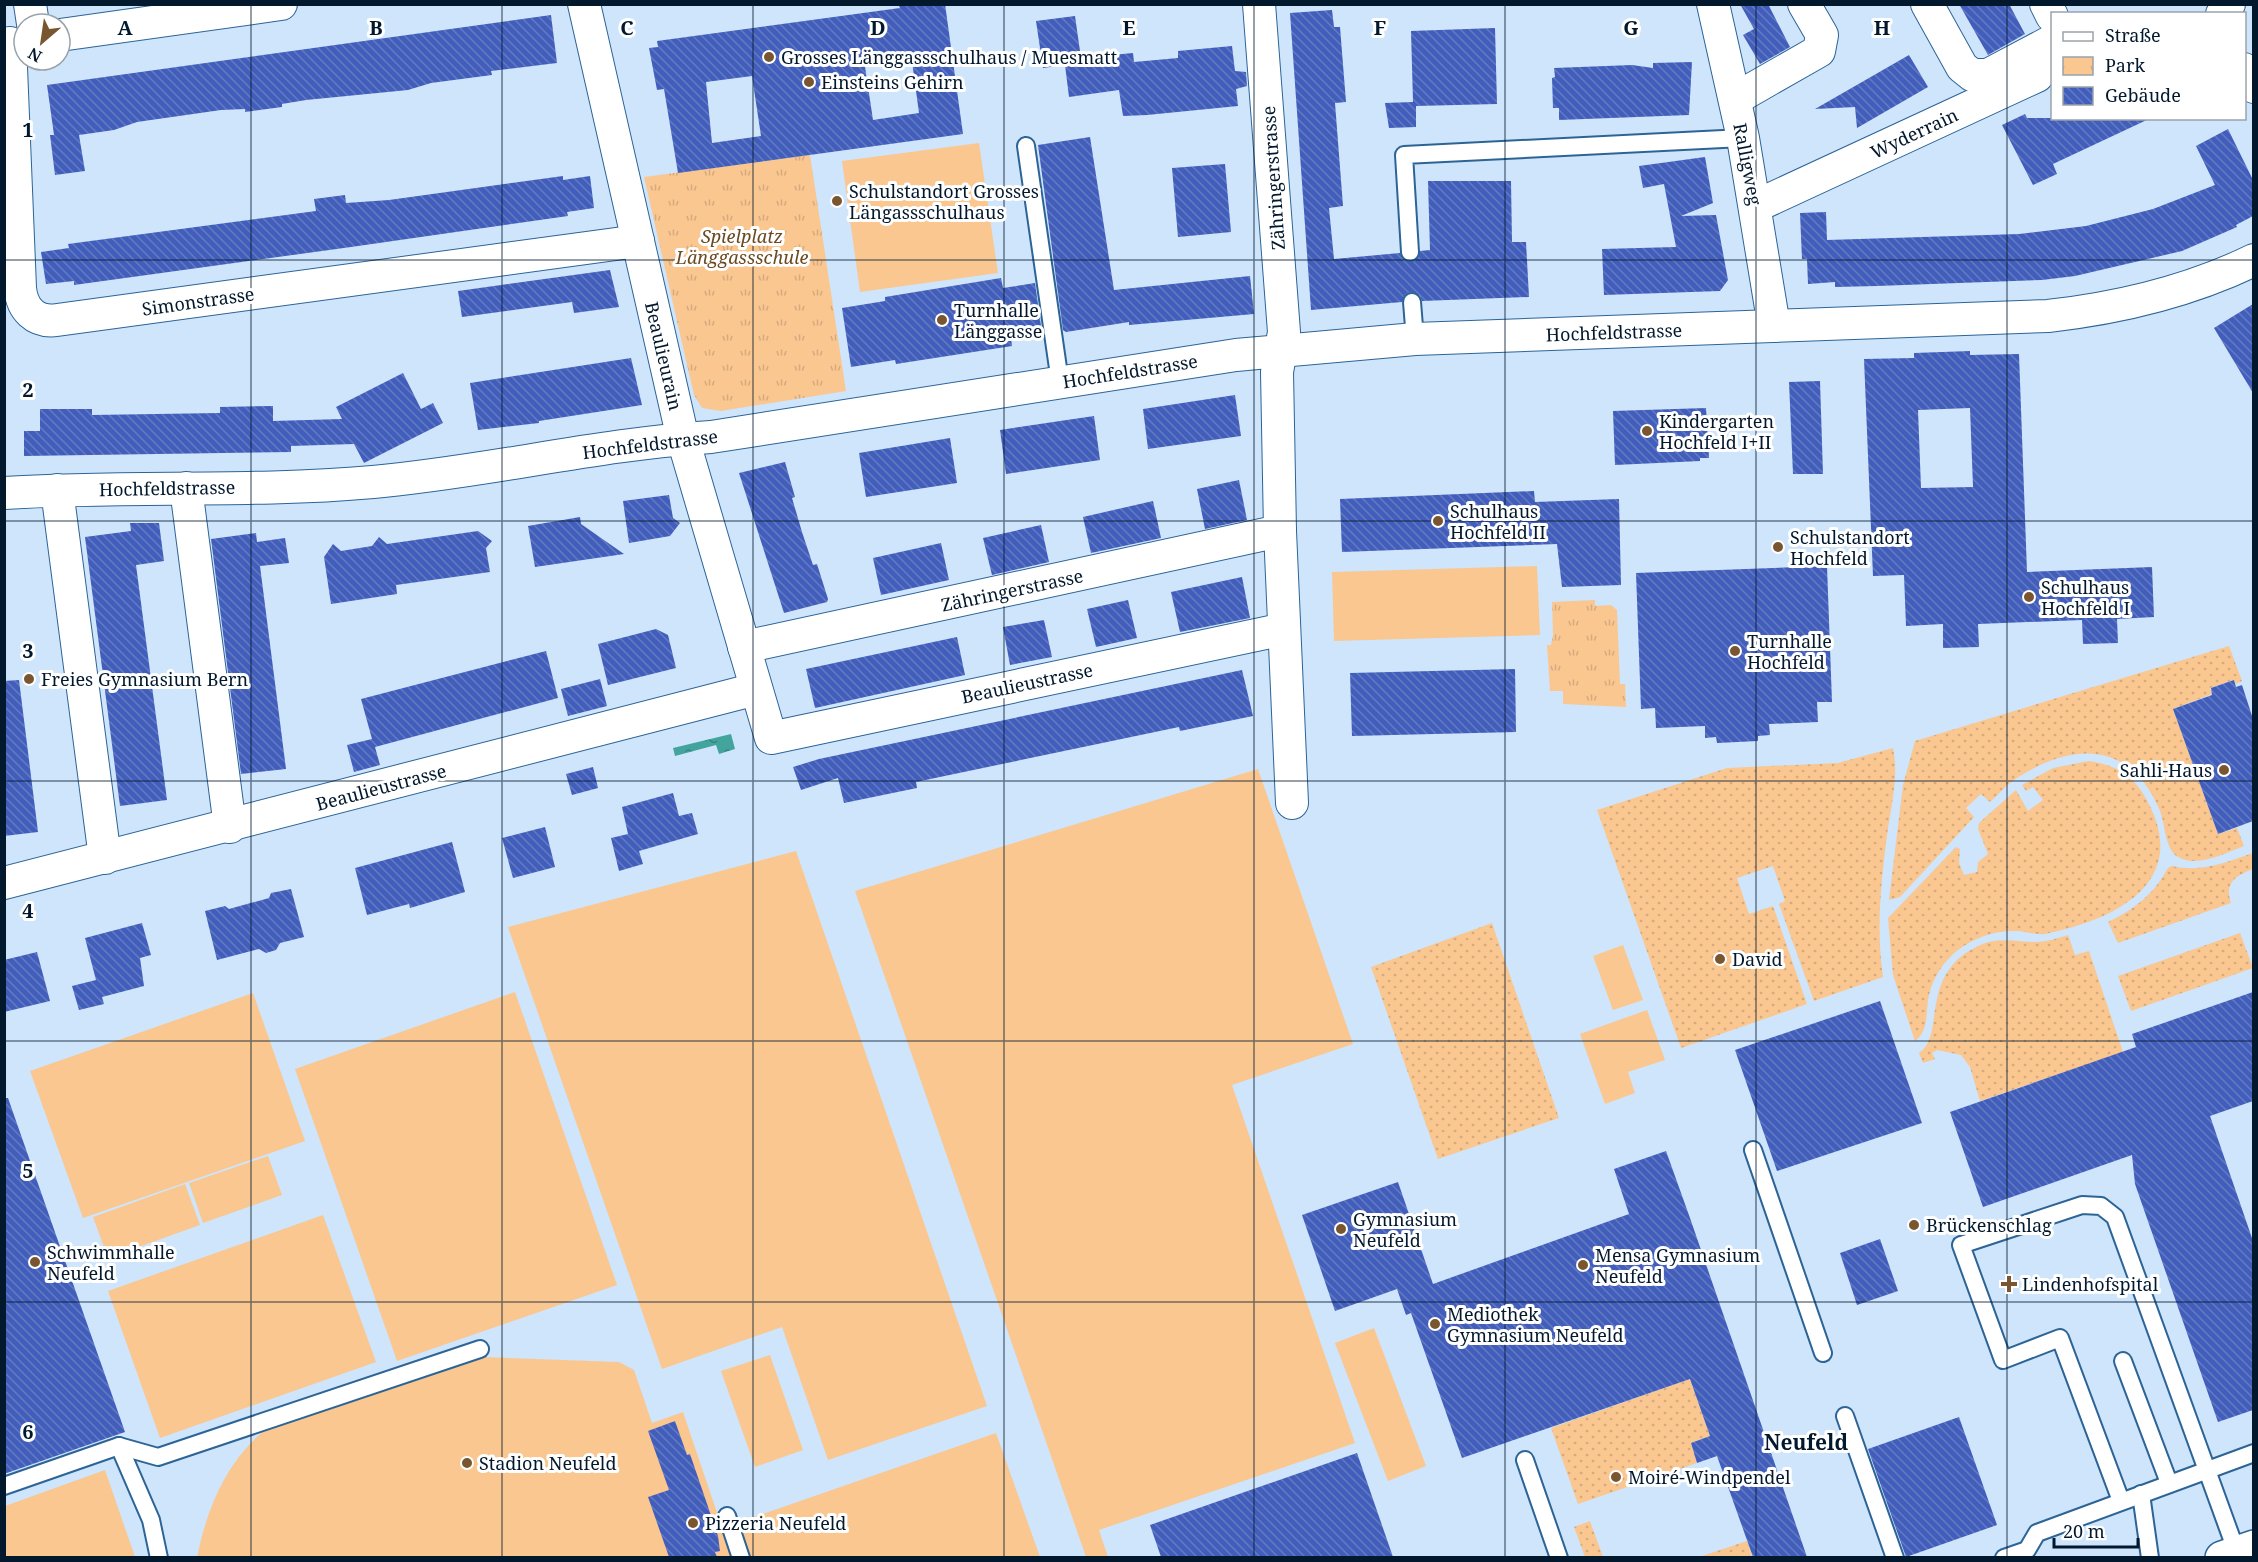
<svg xmlns="http://www.w3.org/2000/svg" width="2258" height="1562" font-family="'Noto Serif',serif">
  <style>
    .grass { fill: url(#grass-dots) }
    .park { fill: url(#park-tufts) }
    .garden { fill: #fac791 }
    .water { fill: url(#water-ripples) }
    .building { fill: url(#building-back-hatch); fill-rule: evenodd }
    .lines { fill: none; stroke-linecap: round; stroke-linejoin: round }
    .service-casing { stroke: #2c6496; stroke-width: 20 }
    .minor-casing { stroke: #2c6496; stroke-width: 34 }
    .secondary-casing { stroke: #2c6496; stroke-width: 36 }
    .service { stroke: #fff; stroke-width: 16 }
    .minor { stroke: #fff; stroke-width: 32 }
    .secondary { stroke: #fff; stroke-width: 33 }
    .grid { fill: none; stroke: #02182d; stroke-width: 1.5; stroke-opacity: 0.55 }
    .poi-dot { fill: #79562f; stroke: #fff; stroke-width: 2 }
    .labels { text-anchor: middle; dominant-baseline: central; stroke-width: 6; stroke-linejoin: round; paint-order: stroke }
    .poi-label { font-size: 18px; fill: #02182d; stroke: #fff; text-anchor: start }
    .street-label { font-size: 18px; fill: #02182d; stroke: #fff }
    .park-label { font-size: 18px; font-style: italic; fill: #6c4a21; stroke: #fff }
    .quarter-label { font-size: 21px; font-weight: bold; fill: #02182d; stroke: #fff }
    .grid-label { font-size: 20px; text-anchor: middle; font-weight: bold; fill: #02182d; stroke: #fff; stroke-width: 6; stroke-linejoin: round; paint-order: stroke }
  </style>
  <defs>
    <pattern id="grass-dots" width="8" height="8" patternUnits="userSpaceOnUse" patternTransform="scale(1.5)"><rect width="8" height="8" fill="#fac791"/><path d="M2 2h.1M6 6h.1" fill="none" stroke="#d5aa7d" stroke-width="1.8" stroke-linecap="round"/></pattern>
    <pattern id="park-tufts" width="24" height="20" patternUnits="userSpaceOnUse" patternTransform="scale(1.5)"><rect width="24" height="20" fill="#fac791"/><path d="M3 7l-1-3M5 7V3M7 7l1-3M15 17l-1-3M17 17v-4M19 17l1-3" fill="none" stroke="#d5aa7d"/></pattern>
    <pattern id="water-ripples" width="26" height="14" patternUnits="userSpaceOnUse" patternTransform="scale(1.5)"><rect width="26" height="14" fill="#42a49c"/><path d="M2 4q2-2 4 0t4 0M15 11q2-2 4 0t4 0" fill="none" stroke="#358580"/></pattern>
    <pattern id="building-back-hatch" width="6" height="6" patternUnits="userSpaceOnUse" patternTransform="scale(1.5)"><rect width="6" height="6" fill="#425ebd"/><path d="M-1 5l2 2M0 0l6 6M5-1l2 2" fill="none" stroke="#647abe"/></pattern>
  </defs>
  <rect width="100%" height="100%" fill="#cee5fc"/>
  <g class="grass">
    <path d="M2229,646l13,35 -6,3 -2,-4 -24,8 2,6 -39,15 45,125 19,-6 7,18c-19,7 -46,22 -66,11 -13,-7 -13,-34 -18,-46 -29,-70 -86,-70 -143,-33 -10,6 -18,16 -27,24l-9,-8 -15,14 8,9 -74,80 -11,3 14,-115 12,-44z"/>
    <path d="M1893,748c6,28 -2,59 -6,87 -6,48 -11,94 -4,142l-69,24 -35,-97 6,-3 -12,-35 -36,12 12,36 24,-8 34,98 -126,44 -84,-238 130,-42 111,-5z"/>
    <path d="M2089,761c22,3 41,12 53,31 54,86 -21,127 -97,142 -9,1 -18,-2 -27,-3 -22,-1 -43,6 -60,19 -14,11 -25,27 -29,45 -4,16 1,35 -14,46l-22,-66 -5,-57 68,-71 4,2 -1,14 5,12 13,-3 1,-10 10,-8 -10,-25 1,-6 37,-33 12,21 15,-11 -10,-13 -7,4 -4,-6 31,-17z"/>
    <path d="M2253,853v16c-17,7 -29,13 -22,34l-113,40 -10,-21c27,-13 46,-28 60,-54l4,-2c30,7 54,-4 81,-13z"/>
    <polygon points="1492,923 1559,1118 1438,1159 1371,967"/>
    <polygon points="2240,933 2253,968 2131,1011 2118,976"/>
    <path d="M2068,935l7,20 14,-4 34,101 -143,49 -10,-34 -9,-12 -24,-5 -5,3 3,6 -12,4 -4,-10c27,-17 -1,-79 59,-107 20,-10 37,-4 58,-4 11,0 22,-4 32,-7z"/>
    <polygon points="1690,1379 1710,1436 1691,1443 1697,1463 1578,1504 1551,1428"/>
    <polygon points="1590,1521 1603,1557 1585,1557 1574,1527"/>
    <polygon points="1747,1541 1752,1556 1749,1557 1699,1557"/>
  </g>
  <g class="park">
    <polygon points="810,155 846,391 721,411 702,408 694,395 644,177"/>
    <polygon points="1595,600 1595,606 1611,605 1617,610 1620,684 1625,684 1626,707 1563,704 1563,691 1550,691 1547,645 1551,645 1553,635 1552,602"/>
  </g>
  <g class="garden">
    <polygon points="979,143 998,273 860,292 842,161"/>
    <polygon points="1537,566 1540,635 1334,641 1332,572"/>
    <polygon points="1258,769 1353,1044 1232,1085 1355,1443 1099,1530 1108,1557 1086,1557 855,891"/>
    <polygon points="796,851 987,1406 828,1460 782,1327 662,1369 508,927"/>
    <polygon points="1623,945 1643,1000 1613,1010 1593,956"/>
    <polygon points="515,992 617,1285 397,1361 295,1069"/>
    <polygon points="253,993 305,1141 83,1218 30,1071"/>
    <polygon points="1647,1010 1665,1060 1628,1072 1635,1093 1605,1104 1580,1034"/>
    <polygon points="268,1156 282,1195 203,1223 189,1183"/>
    <polygon points="185,1184 200,1225 108,1258 93,1217"/>
    <polygon points="323,1215 376,1362 160,1438 108,1291"/>
    <polygon points="1374,1328 1426,1466 1388,1481 1335,1343"/>
    <polygon points="770,1355 803,1450 755,1467 721,1371"/>
    <path d="M483,1357l136,5 15,8 18,53 31,-11 49,145 -535,1c13,-67 44,-126 110,-153 19,-7 41,-11 62,-16 38,-11 76,-21 114,-32z"/>
    <polygon points="996,1433 1040,1557 750,1557 737,1523"/>
    <polygon points="105,1470 135,1557 5,1557 5,1506"/>
  </g>
  <polygon class="water" points="731,734 735,749 719,754 716,745 675,756 673,748"/>
  <g class="building">
    <path d="M945,4l18,130 -285,39 -14,-84 -7,1 -8,-42 9,-1 -1,-6 243,-33 -1,-2zM911,54l8,59 -46,7 -9,-60zM752,76l9,60 -49,7 -6,-61z"/>
    <polygon points="1740,4 1768,4 1790,47 1760,64 1743,35 1754,29"/>
    <polygon points="1959,4 2009,4 2025,34 1988,55"/>
    <polygon points="1332,10 1334,27 1340,27 1346,102 1335,103 1343,206 1329,208 1334,259 1400,253 1405,261 1415,261 1420,251 1430,250 1428,181 1511,181 1512,242 1526,242 1529,297 1422,301 1420,296 1412,292 1406,294 1402,302 1311,310 1290,13"/>
    <polygon points="551,15 557,63 491,71 492,75 431,83 408,90 306,100 282,104 282,107 245,112 245,109 221,110 137,122 114,130 79,135 85,171 55,175 50,135 54,135 47,85"/>
    <polygon points="1075,16 1081,58 1133,53 1134,62 1178,58 1178,51 1232,46 1235,71 1246,72 1247,86 1236,89 1238,106 1147,115 1123,116 1119,90 1069,97 1065,65 1043,68 1036,21"/>
    <polygon points="1495,28 1497,104 1416,106 1416,127 1389,128 1385,103 1413,102 1411,31"/>
    <polygon points="1909,55 1928,87 1857,128 1855,107 1815,109"/>
    <polygon points="1692,62 1689,115 1559,120 1559,108 1553,108 1552,78 1555,77 1554,68 1632,65 1653,68 1653,63"/>
    <polygon points="2025,114 2027,118 2151,118 2053,164 2057,174 2033,185 2002,125"/>
    <polygon points="2228,129 2253,180 2253,216 2236,225 2237,227 2182,251 2075,276 2042,280 1877,286 1835,287 1835,282 1808,284 1807,259 1802,259 1800,213 1826,212 1827,240 2019,234 2086,226 2153,209 2215,185 2196,146"/>
    <polygon points="1090,137 1114,290 1250,276 1254,314 1129,325 1129,322 1066,332 1063,330 1038,145"/>
    <polygon points="1705,157 1713,203 1681,216 1716,215 1728,280 1720,291 1604,295 1602,249 1676,247 1664,184 1643,188 1639,166"/>
    <polygon points="1225,164 1231,232 1178,237 1172,168"/>
    <polygon points="563,176 563,180 590,176 594,208 567,212 568,216 351,247 74,285 74,281 46,284 41,252 69,248 68,244 316,211 314,199 345,195 346,203 389,200"/>
    <polygon points="610,270 619,307 574,313 572,302 462,317 458,291"/>
    <polygon points="1001,278 1003,288 1035,283 1042,333 1011,338 1012,346 896,364 895,360 851,367 842,308 885,301 885,297"/>
    <polygon points="2253,304 2253,393 2214,328"/>
    <path d="M1970,351v4l49,-1 8,218 125,-5 2,50 -37,2 1,24 -35,1 -1,-24 -104,4 1,23 -36,1v-24l-37,2 -2,-51 -31,1 -9,-217 50,-1v-5zM1970,408l3,79 -52,1 -3,-78z"/>
    <polygon points="631,358 642,405 539,421 539,423 478,430 470,383"/>
    <polygon points="403,373 421,409 433,403 443,423 364,463 354,444 291,446 291,452 24,456 24,431 40,431 40,409 92,409 92,415 220,413 220,407 273,406 273,421 342,419 336,407"/>
    <polygon points="1820,381 1823,474 1793,474 1789,382"/>
    <polygon points="1235,395 1241,436 1148,449 1143,409"/>
    <polygon points="1706,408 1709,458 1700,458 1700,461 1615,465 1613,411"/>
    <polygon points="1094,416 1100,460 1006,474 1000,430"/>
    <polygon points="950,438 957,483 866,497 859,453"/>
    <polygon points="785,462 795,497 792,498 802,532 813,565 817,564 828,599 827,602 784,613 739,473"/>
    <polygon points="1239,480 1247,520 1205,529 1197,489"/>
    <polygon points="1534,491 1535,502 1619,499 1621,585 1562,587 1557,544 1342,552 1340,499"/>
    <polygon points="669,495 673,518 680,523 670,536 629,543 623,501"/>
    <polygon points="1153,501 1161,538 1091,553 1083,517"/>
    <polygon points="580,517 581,524 624,554 535,567 528,526"/>
    <polygon points="130,523 159,523 164,561 136,565 167,800 120,806 85,537 131,531"/>
    <polygon points="1041,525 1049,562 992,575 983,538"/>
    <polygon points="478,531 492,541 486,548 490,572 396,585 397,594 331,604 324,557 333,544 341,551 372,546 379,537 387,544"/>
    <polygon points="256,533 257,542 285,538 289,563 260,566 286,769 241,774 211,539"/>
    <polygon points="941,543 949,580 881,595 873,558"/>
    <polygon points="1827,566 1832,702 1817,702 1818,722 1769,724 1770,735 1758,736 1758,741 1717,743 1716,737 1705,738 1705,726 1656,728 1655,708 1641,709 1636,573"/>
    <polygon points="1242,577 1250,618 1180,632 1171,592"/>
    <polygon points="1128,600 1137,638 1096,647 1087,609"/>
    <polygon points="1044,620 1052,657 1010,665 1003,627"/>
    <polygon points="656,629 668,635 676,668 608,685 598,644"/>
    <polygon points="957,637 965,675 815,708 806,669"/>
    <polygon points="546,651 558,698 375,747 380,765 354,772 347,745 372,739 361,699"/>
    <polygon points="1515,669 1516,732 1352,736 1350,673"/>
    <polygon points="1242,670 1253,716 1180,731 1179,727 916,782 917,788 844,803 838,778 801,790 793,767 819,759"/>
    <polygon points="600,679 607,706 568,716 561,689"/>
    <polygon points="19,680 38,832 4,836 4,681"/>
    <polygon points="2234,680 2236,687 2242,685 2253,719 2253,821 2218,834 2173,709 2212,695 2211,688"/>
    <polygon points="593,767 598,788 572,795 566,774"/>
    <polygon points="673,793 679,816 692,813 698,834 639,851 643,864 619,871 611,838 628,834 622,807"/>
    <polygon points="545,827 555,867 513,878 502,838"/>
    <polygon points="452,842 465,892 410,908 409,904 367,915 355,868"/>
    <polygon points="291,889 304,937 280,943 276,950 266,953 259,949 217,960 205,911 225,906 229,909 269,898 271,893"/>
    <polygon points="142,923 151,955 140,958 144,986 102,997 104,1004 79,1010 72,986 96,980 85,938"/>
    <polygon points="37,952 50,1001 4,1012 4,960"/>
    <polygon points="2253,992 2253,1101 2210,1116 2253,1241 2253,1410 2218,1422 2135,1184 2132,1155 1983,1207 1950,1112 2136,1047 2132,1034"/>
    <polygon points="1880,1001 1922,1123 1777,1171 1735,1050"/>
    <polygon points="4,1098 8,1098 125,1432 4,1474"/>
    <polygon points="1666,1151 1690,1218 1807,1557 1753,1557 1717,1456 1697,1463 1691,1443 1710,1436 1690,1379 1462,1458 1411,1313 1406,1315 1397,1289 1335,1311 1302,1215 1398,1182 1433,1284 1629,1214 1614,1169"/>
    <polygon points="1880,1239 1898,1291 1857,1305 1840,1253"/>
    <polygon points="1959,1417 1997,1525 1906,1557 1868,1449"/>
    <polygon points="675,1421 687,1455 690,1454 718,1536 720,1551 715,1552 717,1557 669,1557 648,1497 669,1490 648,1431"/>
    <polygon points="1357,1453 1393,1557 1161,1557 1150,1525"/>
  </g>
  <g class="lines">
    <defs>
      <g id="service">
        <polyline points="1026,146 1060,382"/>
        <polyline points="1410,252 1404,155 1743,138"/>
        <polyline points="1412,302 1415,339"/>
        <polyline points="1753,1150 1823,1353"/>
        <polyline points="2123,1361 2169,1483"/>
        <polyline points="1845,1416 1895,1558"/>
        <polyline points="119,1446 151,1520 159,1558"/>
        <polyline points="1525,1460 1559,1558"/>
        <polyline points="4,1486 119,1446 158,1457 480,1349"/>
        <polyline points="2141,1494 2150,1558"/>
        <polyline points="2121,1501 2060,1338 2003,1360 1961,1245 2082,1205 2101,1206 2115,1217 2237,1553"/>
        <polyline points="727,1516 741,1558"/>
        <polyline points="2004,1558 2027,1550 2037,1533 2254,1453"/>
      </g>
      <g id="minor">
        <polyline points="30,4 33,24"/>
        <polyline points="584,4 683,439 771,738 1284,629"/>
        <polyline points="1259,4 1284,332 1277,372 1280,531 1292,803"/>
        <polyline points="1713,4 1743,138 1774,326"/>
        <polyline points="1927,4 1962,67 1972,75 1988,75 2052,41"/>
        <polyline points="2046,4 2052,16"/>
        <polyline points="2222,14 2229,4"/>
        <polyline points="60,35 281,4"/>
        <path d="M10,43l10,245c2,21 15,35 37,32l581,-79"/>
        <polyline points="2244,69 2254,87"/>
        <polyline points="1735,99 1819,51 1822,35 1804,4"/>
        <polyline points="1756,206 2037,76 2052,41"/>
        <polyline points="186,488 230,827"/>
        <polyline points="57,490 105,858"/>
        <path d="M4,493c123,-8 246,0 369,-11 113,-10 225,-38 338,-45l525,-82 179,-16 633,-23c72,-8 140,-24 206,-56"/>
        <polyline points="744,647 1280,531"/>
        <polyline points="4,883 756,689"/>
      </g>
      <polyline id="secondary" points="2222,1558 2254,1547"/>
    </defs>
    <use href="#service" class="service-casing"/>
    <use href="#minor" class="minor-casing"/>
    <use href="#secondary" class="secondary-casing"/>
    <use href="#service" class="service"/>
    <use href="#minor" class="minor"/>
    <use href="#secondary" class="secondary"/>
  </g>
  <path class="grid" d="M251,4v1554M502,4v1554M753,4v1554M1004,4v1554M1254,4v1554M1505,4v1554M1756,4v1554M2007,4v1554M4,260h2250M4,521h2250M4,781h2250M4,1041h2250M4,1302h2250"/>
  <g class="poi-dot">
    <circle cx="769" cy="57" r="6"/>
    <circle cx="809" cy="82" r="6"/>
    <circle cx="837" cy="201" r="6"/>
    <circle cx="942" cy="320" r="6"/>
    <circle cx="1647" cy="431" r="6"/>
    <circle cx="1438" cy="521" r="6"/>
    <circle cx="1778" cy="547" r="6"/>
    <circle cx="2029" cy="597" r="6"/>
    <circle cx="1735" cy="651" r="6"/>
    <circle cx="29" cy="679" r="6"/>
    <circle cx="2224" cy="770" r="6"/>
    <circle cx="1720" cy="959" r="6"/>
    <circle cx="1914" cy="1225" r="6"/>
    <circle cx="1341" cy="1229" r="6"/>
    <circle cx="35" cy="1262" r="6"/>
    <circle cx="1583" cy="1265" r="6"/>
    <path d="M2006 1275h6v6h6v6h-6v6h-6v-6h-6v-6h6z"/>
    <circle cx="1435" cy="1324" r="6"/>
    <circle cx="467" cy="1463" r="6"/>
    <circle cx="1616" cy="1477" r="6"/>
    <circle cx="693" cy="1523" r="6"/>
  </g>
  <g class="labels">
    <g class="poi-label">
      <text x="781" y="57">Grosses Länggassschulhaus / Muesmatt</text>
      <text x="821" y="82">Einsteins Gehirn</text>
      <text x="849" y="191">Schulstandort Grosses<tspan x="849" dy="21">Längassschulhaus</tspan></text>
      <text x="954" y="310">Turnhalle<tspan x="954" dy="21">Länggasse</tspan></text>
      <text x="1659" y="421">Kindergarten<tspan x="1659" dy="21">Hochfeld I+II</tspan></text>
      <text x="1450" y="511">Schulhaus<tspan x="1450" dy="21">Hochfeld II</tspan></text>
      <text x="1790" y="537">Schulstandort<tspan x="1790" dy="21">Hochfeld</tspan></text>
      <text x="2041" y="587">Schulhaus<tspan x="2041" dy="21">Hochfeld I</tspan></text>
      <text x="1747" y="641">Turnhalle<tspan x="1747" dy="21">Hochfeld</tspan></text>
      <text x="41" y="679">Freies Gymnasium Bern</text>
      <text x="2212" y="770" text-anchor="end">Sahli-Haus</text>
      <text x="1732" y="959">David</text>
      <text x="1353" y="1219">Gymnasium<tspan x="1353" dy="21">Neufeld</tspan></text>
      <text x="1926" y="1225">Brückenschlag</text>
      <text x="47" y="1252">Schwimmhalle<tspan x="47" dy="21">Neufeld</tspan></text>
      <text x="1595" y="1255">Mensa Gymnasium<tspan x="1595" dy="21">Neufeld</tspan></text>
      <text x="2022" y="1284">Lindenhofspital</text>
      <text x="1447" y="1314">Mediothek<tspan x="1447" dy="21">Gymnasium Neufeld</tspan></text>
      <text x="479" y="1463">Stadion Neufeld</text>
      <text x="1628" y="1477">Moiré-Windpendel</text>
      <text x="705" y="1523">Pizzeria Neufeld</text>
    </g>
    <g class="street-label">
      <text transform="translate(1914 133) rotate(-25)">Wyderrain</text>
      <text transform="translate(1748 164) rotate(79)">Ralligweg</text>
      <text transform="translate(1273 178) rotate(-94)">Zähringerstrasse</text>
      <text transform="translate(198 301) rotate(-8)">Simonstrasse</text>
      <text transform="translate(1614 332) rotate(-2)">Hochfeldstrasse</text>
      <text transform="translate(664 356) rotate(77)">Beaulieurain</text>
      <text transform="translate(1130 371) rotate(-9)">Hochfeldstrasse</text>
      <text transform="translate(650 444) rotate(-7)">Hochfeldstrasse</text>
      <text transform="translate(167 488) rotate(-1)">Hochfeldstrasse</text>
      <text transform="translate(1012 590) rotate(-12)">Zähringerstrasse</text>
      <text transform="translate(1027 683) rotate(-12)">Beaulieustrasse</text>
      <text transform="translate(381 787) rotate(-15)">Beaulieustrasse</text>
    </g>
    <g class="park-label">
      <text x="742" y="236">Spielplatz<tspan x="742" dy="21">Länggassschule</tspan></text>
    </g>
    <g class="quarter-label">
      <text x="1806" y="1442">Neufeld</text>
    </g>
  </g>
  <g class="grid-label">
    <text x="125" y="35">A</text>
    <text x="376" y="35">B</text>
    <text x="627" y="35">C</text>
    <text x="878" y="35">D</text>
    <text x="1129" y="35">E</text>
    <text x="1380" y="35">F</text>
    <text x="1631" y="35">G</text>
    <text x="1882" y="35">H</text>
    <text x="28" y="137">1</text>
    <text x="28" y="397">2</text>
    <text x="28" y="658">3</text>
    <text x="28" y="918">4</text>
    <text x="28" y="1178">5</text>
    <text x="28" y="1439">6</text>
  </g>
  <rect width="2258" height="1562" fill="none" stroke="#02182d" stroke-width="12"/>
  <rect x="2051" y="12" width="195" height="108" fill="#ffffff" stroke="#9aa3ab" stroke-width="1.5"/>
  <rect x="2063" y="32" width="30" height="9" fill="#ffffff" stroke="#9aa3ab" stroke-width="1.5"/>
  <text x="2105" y="42" font-size="18" fill="#02182d">Straße</text>
  <rect x="2063" y="57" width="30" height="18" fill="url(#park-tufts)" stroke="#9aa3ab" stroke-width="1.5"/>
  <text x="2105" y="72" font-size="18" fill="#02182d">Park</text>
  <rect x="2063" y="87" width="30" height="18" fill="url(#building-back-hatch)" stroke="#9aa3ab" stroke-width="1.5"/>
  <text x="2105" y="102" font-size="18" fill="#02182d">Gebäude</text>
  <g transform="translate(42 42) rotate(209)"><circle r="28" fill="#ffffff" stroke="#9aa3ab" stroke-width="1.5"/>
  <path d="M0-4.5L10 22L0 15L-10 22Z" fill="#79562f"/>
  <text y="-9" font-size="16" font-weight="bold" text-anchor="middle" fill="#02182d">N</text>
  </g>
  <path d="M2054 1538v9h84v-9" fill="none" stroke="#02182d" stroke-width="3"/>
  <text x="2063" y="1538" font-size="18" fill="#02182d" stroke="#ffffff" stroke-width="4.5" paint-order="stroke">20 m</text>
</svg>
